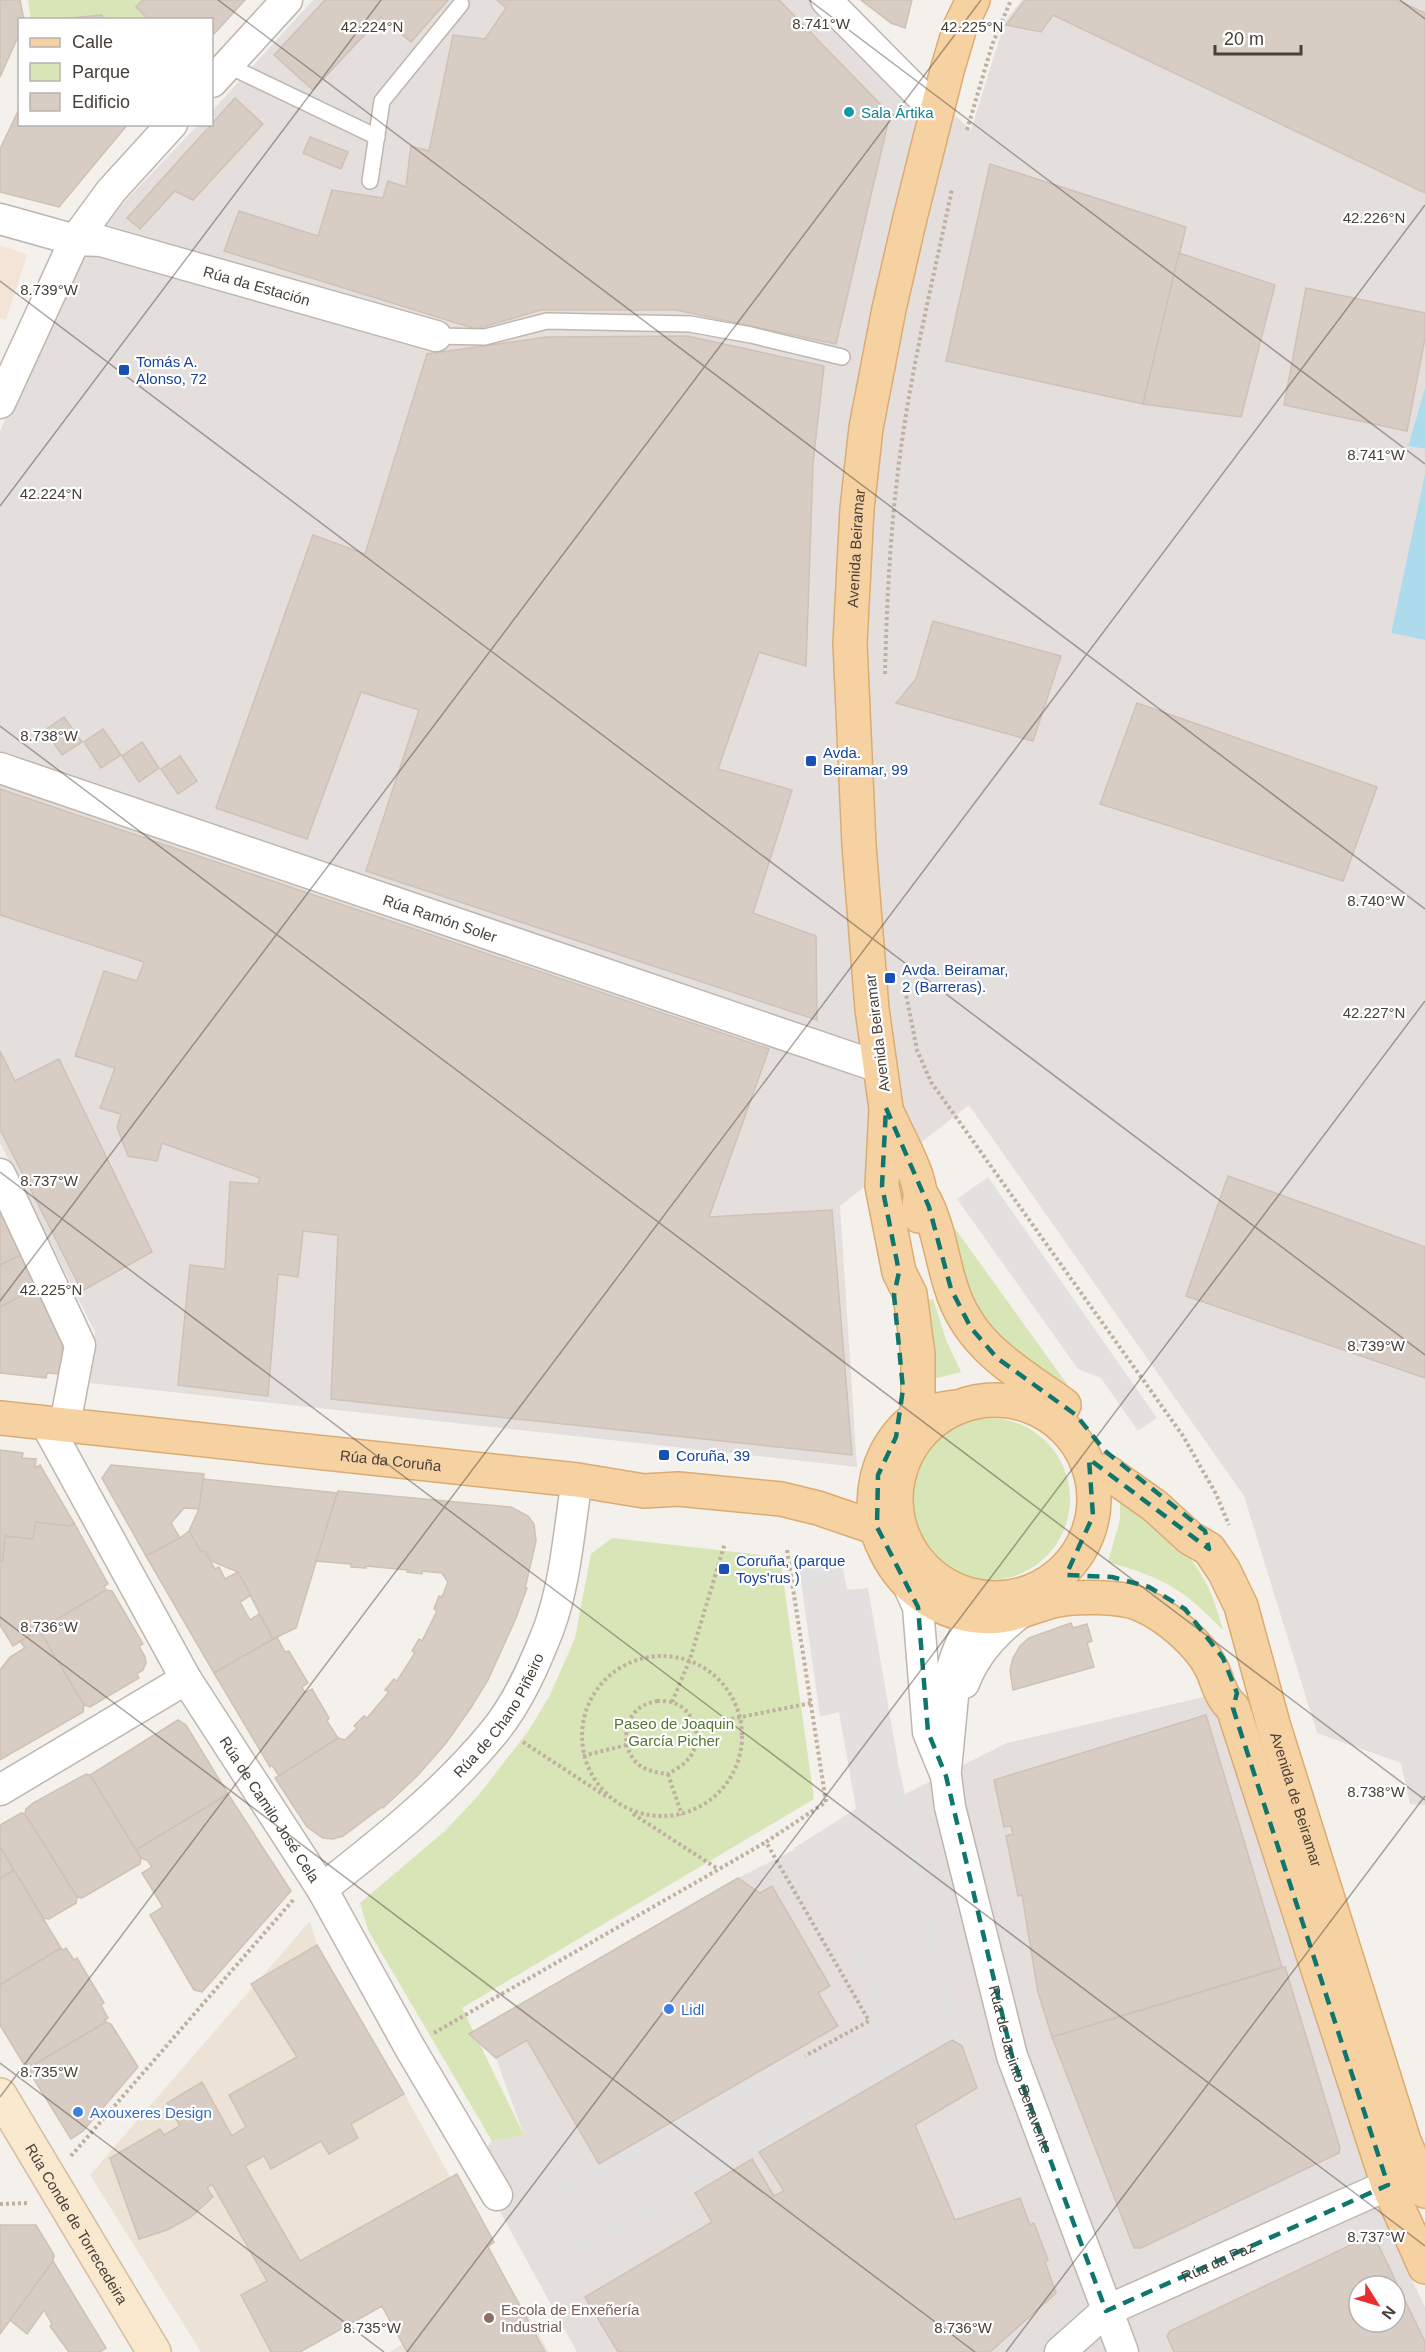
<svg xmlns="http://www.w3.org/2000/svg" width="1425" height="2352" font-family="Helvetica,sans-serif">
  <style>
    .commercial { fill: #f4e4d8 }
    .industrial { fill: #e4dfdc; fill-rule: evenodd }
    .education { fill: #ece3d6 }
    .green { fill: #d7e5b7 }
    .parking { fill: #e3e1df }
    .water { fill: #addbeb }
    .building { fill: #d8cdc4; stroke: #cfc1b5; stroke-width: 1.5; fill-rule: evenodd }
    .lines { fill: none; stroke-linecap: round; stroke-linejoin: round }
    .service-casing { stroke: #bfb6ae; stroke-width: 18 }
    .minor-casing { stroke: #bfb6ae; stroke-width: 33 }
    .secondary-casing { stroke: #d3bea0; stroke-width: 36 }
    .primary-casing { stroke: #dbac72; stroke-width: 36 }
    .path { stroke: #c0b0a0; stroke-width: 4; stroke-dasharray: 3 3; stroke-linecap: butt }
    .service { stroke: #fff; stroke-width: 15 }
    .minor { stroke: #fff; stroke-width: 30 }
    .secondary { stroke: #fae9cf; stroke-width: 33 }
    .primary { stroke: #f6d2a2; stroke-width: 33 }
    .marked { fill: none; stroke: #0f766e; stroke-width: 4.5; stroke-dasharray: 12 8; stroke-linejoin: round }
    .ticks { fill: none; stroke: #484039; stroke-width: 1.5; stroke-opacity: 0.45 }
    .culture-dot { fill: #0f9aa8; stroke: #fff; stroke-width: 2 }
    .transit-dot { fill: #1a4fb4; stroke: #fff; stroke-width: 2 }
    .shop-dot { fill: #3f7fe0; stroke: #fff; stroke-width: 2 }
    .education-dot { fill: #8d6e63; stroke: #fff; stroke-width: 2 }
    .labels { text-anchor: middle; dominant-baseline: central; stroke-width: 4.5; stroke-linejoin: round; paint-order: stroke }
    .culture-label { font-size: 15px; fill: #0d838f; stroke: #fff; text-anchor: start }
    .street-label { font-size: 15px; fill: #484039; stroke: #fff }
    .transit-label { font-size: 15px; fill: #164399; stroke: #fff; text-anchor: start }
    .park-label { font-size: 15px; fill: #557630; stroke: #fff }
    .shop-label { font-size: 15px; fill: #366cbe; stroke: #fff; text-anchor: start }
    .education-label { font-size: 15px; fill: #785e54; stroke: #fff; text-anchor: start }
    .ticks-label { font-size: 15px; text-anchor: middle; fill: #484039; stroke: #fff; stroke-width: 4.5; stroke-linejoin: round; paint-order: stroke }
  </style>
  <rect width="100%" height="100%" fill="#f4f0eb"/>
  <polygon class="commercial" points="0,245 27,255 6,320 0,318"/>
  <g class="industrial">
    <polygon points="313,0 838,0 917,81 971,130 1005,21 1022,0 1425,0 1425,388 1408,446 1425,449 1425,474 1391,633 1425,640 1425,1805 1410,1804 1401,1763 1317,1733 1244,1496 969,1105 840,1206 857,1467 90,1383 95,1332 0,1143 0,431 87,241 198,125 212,124 212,111"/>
    <path d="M1212,1695l184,552 29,60v45h-848l-103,-188 18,-23 32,-6 -28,-77 -27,-24 269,-156 269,-135zM1359,2286h36v36h-36z"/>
  </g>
  <polygon class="education" points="310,1921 317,1945 404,2093 510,2286 549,2352 390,2352 403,2344 382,2306 300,2352 201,2352 90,2175"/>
  <g class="green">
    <polygon points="28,0 143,0 136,7 149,19 31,19"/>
    <polygon points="941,1209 1077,1398 972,1316"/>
    <polygon points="933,1299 946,1340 961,1372 933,1379 925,1301"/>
    <circle cx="989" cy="1499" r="81"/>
    <path d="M1120,1500c33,23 66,45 85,81 8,15 13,32 18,49 -41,-42 -59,-52 -115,-68l12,-42z"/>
    <polygon points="612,1538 780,1557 814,1799 462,2008 524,2135 492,2141 368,1930 360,1903 445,1831 478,1796 529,1730 550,1695 575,1638 591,1554"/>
  </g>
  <g class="parking">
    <polygon points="988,1177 1157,1418 1138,1431 1101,1378 1078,1369 957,1199"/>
    <polygon points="798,1560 842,1563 847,1590 868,1588 899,1768 959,2035 581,2253 539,2199 789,2054 804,2071 888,2022 794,1848 856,1809 839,1712 820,1717"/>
  </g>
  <g class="water">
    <polygon points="1425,388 1425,449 1408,446"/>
    <polygon points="1425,474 1425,640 1391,633"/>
  </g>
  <g class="building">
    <polygon points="0,0 20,0 24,20 20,20 20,32 0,77"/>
    <polygon points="143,0 245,0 212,36 212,20 149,20 136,7"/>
    <polygon points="325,0 448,0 411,42 381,17 313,90 274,55"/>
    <polygon points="497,0 779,0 890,114 836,344 676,310 541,310 476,329 224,251 239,211 318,236 332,190 383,198 388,181 406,187 411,146 429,151 453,35 485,39 506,8"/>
    <polygon points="861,0 912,0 905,28 891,23"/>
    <polygon points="1025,0 1397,0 1425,13 1425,193 1053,15 1041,32 1006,25"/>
    <polygon points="102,15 103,20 59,19"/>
    <polygon points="235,98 263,124 193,200 175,191 140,229 127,218"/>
    <polygon points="20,107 20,124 128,124 59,207 0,192 0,149"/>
    <polygon points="310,137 348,152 341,169 303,153"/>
    <polygon points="990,164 1186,227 1143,404 946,361"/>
    <polygon points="1179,253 1275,285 1241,417 1143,404"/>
    <polygon points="1306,288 1425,313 1425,338 1407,431 1284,405"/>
    <polygon points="687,336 824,366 813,463 806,666 759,652 718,769 792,790 753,913 816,936 817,1020 366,871 419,710 361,692 307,839 216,808 313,535 365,554 427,354 547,337"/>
    <polygon points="933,621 1061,656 1033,741 896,703 916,679"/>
    <polygon points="1137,703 1377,787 1343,881 1100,804"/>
    <polygon points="64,717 82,742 62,755 45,730"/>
    <polygon points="103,729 121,755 101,768 84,742"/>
    <polygon points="142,742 159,768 139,782 122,756"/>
    <polygon points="180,756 197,781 178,794 161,769"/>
    <polygon points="0,789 769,1049 709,1217 832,1210 852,1455 331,1399 338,1235 303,1231 298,1277 278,1274 268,1396 178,1385 190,1265 225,1269 230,1182 258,1184 260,1178 162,1143 157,1161 128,1156 117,1127 121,1114 100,1108 115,1068 75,1056 104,971 137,981 144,962 0,915"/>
    <polygon points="0,1051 15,1081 59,1059 152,1252 82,1291 0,1129"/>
    <polygon points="1228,1176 1425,1247 1425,1378 1186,1296"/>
    <polygon points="0,1197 27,1252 0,1265"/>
    <polygon points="27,1252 42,1285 0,1307 0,1265"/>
    <polygon points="42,1285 64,1330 60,1374 47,1373 46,1378 0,1373 0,1307"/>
    <polygon points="0,1450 23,1453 22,1458 36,1459 35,1468 40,1465 74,1523 69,1526 36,1522 33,1539 5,1536 3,1561 0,1561"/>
    <polygon points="111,1465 204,1474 199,1509 184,1508 171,1523 180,1538 146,1556 102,1478"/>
    <polygon points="203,1479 337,1493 296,1628 273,1639 238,1572 211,1561 205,1551 201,1552 189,1531 199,1509"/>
    <polygon points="338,1491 511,1507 528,1516 534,1524 536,1541 525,1588 527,1588 516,1618 488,1680 470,1709 446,1743 418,1775 383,1808 382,1807 343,1836 333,1839 323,1838 307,1827 275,1778 338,1738 345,1740 357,1728 354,1726 364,1716 367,1718 389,1692 385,1690 394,1679 397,1681 415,1653 412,1651 419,1639 422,1641 437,1611 434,1609 439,1596 442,1597 448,1582 442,1573 422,1571 422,1574 407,1572 408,1570 366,1566 366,1568 351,1567 351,1564 316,1561"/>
    <polygon points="36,1522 69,1526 74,1523 108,1584 104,1586 106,1590 13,1646 0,1625 0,1561 3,1561 5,1536 33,1539"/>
    <polygon points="189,1531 201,1552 205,1551 215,1569 219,1567 225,1579 238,1572 251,1595 240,1602 250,1620 259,1614 273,1639 214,1673 146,1556 180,1538"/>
    <polygon points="106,1590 112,1591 143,1644 139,1646 145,1657 146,1663 143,1670 137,1674 139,1678 90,1707 84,1705 39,1630"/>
    <polygon points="1071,1623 1073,1628 1087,1624 1092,1641 1087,1643 1094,1667 1013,1690 1010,1670 1013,1658 1020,1646 1029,1638"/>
    <polygon points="39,1630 84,1705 83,1712 0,1760 0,1670 10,1657 25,1648 20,1641"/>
    <polygon points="277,1637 285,1652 289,1651 308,1683 302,1687 305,1693 312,1689 329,1718 327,1721 338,1738 279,1776 272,1765 270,1767 214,1673"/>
    <polygon points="1206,1715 1282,1967 1052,2037 1038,1992 1022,1895 1018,1896 1006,1836 1013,1834 1011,1826 1004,1827 994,1780"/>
    <polygon points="178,1720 186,1725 228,1794 136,1850 90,1775"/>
    <polygon points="86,1774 90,1775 141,1858 140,1864 82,1898 77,1897 25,1814 26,1809 33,1803"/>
    <polygon points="228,1794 291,1891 202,1992 194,1990 150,1915 163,1907 142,1873 152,1867 147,1860 141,1858 136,1850"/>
    <polygon points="21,1813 25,1814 77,1897 76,1903 49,1919 43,1918 0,1847 0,1825"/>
    <polygon points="0,1847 14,1870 0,1879"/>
    <polygon points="14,1870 61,1948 0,1985 0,1879"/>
    <polygon points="738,1878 760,1893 772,1886 830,1986 818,1993 838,2026 599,2164 527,2040 496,2058 469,2034"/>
    <polygon points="317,1945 404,2094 351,2124 358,2138 329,2154 321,2141 271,2169 264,2156 245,2166 300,2261 457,2174 494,2242 488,2247 545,2352 407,2352 382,2306 300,2352 271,2352 241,2295 267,2281 212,2184 207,2188 213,2197 191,2217 167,2230 139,2239 110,2158 160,2129 164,2135 180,2126 167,2103 202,2082 232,2136 246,2127 229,2095 297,2057 251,1984"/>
    <polygon points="61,1948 63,1950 66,1948 74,1960 77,1958 104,2003 101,2005 108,2018 105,2020 106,2022 32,2066 29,2063 25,2066 0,2025 0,1985"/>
    <polygon points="1285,1967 1340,2148 1339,2153 1141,2248 1134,2248 1052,2037"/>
    <polygon points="106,2022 111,2024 138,2067 83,2131 71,2139 30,2073 32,2066"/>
    <polygon points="952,2040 962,2046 977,2088 915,2125 955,2220 1020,2198 1030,2225 1034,2223 1048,2260 1045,2262 1056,2293 990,2352 618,2352 585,2297 712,2222 695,2193 752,2159 774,2196 784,2191 759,2152"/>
    <polygon points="0,2225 36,2225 54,2255 53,2261 0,2334"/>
    <path d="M1372,2235l3,3 50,104v10h-251l-7,-16 3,-5zM1359,2286h36v36h-36z"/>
    <polygon points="53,2261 106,2348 100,2352 69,2352 50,2326 52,2324 44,2310 27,2334 10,2320"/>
  </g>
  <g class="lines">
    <defs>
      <g id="service">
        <polyline points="227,65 377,137"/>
        <polyline points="370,181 382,101 461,4"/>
        <polyline points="436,336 485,337 547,321 690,324 751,335 842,357"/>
      </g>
      <g id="minor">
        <polyline points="826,0 936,111"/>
        <polyline points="212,82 287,0"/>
        <path id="s1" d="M0,219l75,21 26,1 335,95"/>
        <polyline points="0,403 75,240 111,191 172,124"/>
        <path id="s2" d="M0,768l879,299"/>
        <polyline points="0,1174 80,1345 65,1424"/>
        <path id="s3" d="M45,1422l141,257 136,210 88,159 87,147"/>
        <path id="s4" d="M908,1585l10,22 10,125 18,44 4,31 62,249 111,296"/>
        <path d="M964,1683c12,-31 32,-51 57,-71"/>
        <path d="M946,1770l7,-74 -6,-10c9,-34 20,-71 54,-87"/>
        <polyline points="0,1790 186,1679"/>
        <path id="s5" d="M322,1889c61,-48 122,-96 172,-157 24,-29 41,-68 55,-104 17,-47 20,-99 28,-148"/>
        <path id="s6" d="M1060,2352l46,-41 282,-126"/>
      </g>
      <g id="secondary">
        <path id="s7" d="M0,2095l154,257"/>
      </g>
      <g id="primary">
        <path d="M889,1116c9,21 29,55 31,77 1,8 -3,15 -1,23"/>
        <path d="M921,1194c17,27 20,63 30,93 18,60 66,84 113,118"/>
        <circle cx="995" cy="1499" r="99"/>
        <path d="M958,1407c-36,3 -54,13 -72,46 -15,30 -16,68 -1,97 21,44 65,71 115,66 20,-2 37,-12 57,-16 22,-4 65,-4 85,5 25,11 58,39 70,64 7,16 8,27 21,39l155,477 37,82"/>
        <path id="s8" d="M0,1418l577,62 67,11 34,-2 103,10 37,9 76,26"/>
        <path id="s9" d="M912,1444l6,-40v-49l-8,-61 -11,-22 -17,-86 4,-78 -14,-99 -13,-164 -9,-202 7,-134 9,-81 23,-119 21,-91 37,-147 13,-44 13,-27"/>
        <path id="s10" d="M1091,1470l16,2 48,34 35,32 19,11 15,22 17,35 33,121 130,414 21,50"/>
      </g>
    </defs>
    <use href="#service" class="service-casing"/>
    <use href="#minor" class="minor-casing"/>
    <use href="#secondary" class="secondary-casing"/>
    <use href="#primary" class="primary-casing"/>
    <g class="path">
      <polyline points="967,130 992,45 1011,0"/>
      <path d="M885,674c2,-80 6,-160 18,-240 12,-82 32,-163 49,-245"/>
      <polyline points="904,984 917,1050 931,1082 1183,1436 1216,1494 1229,1525"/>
      <polyline points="787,1550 826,1802 766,1842 869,2021 805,2056"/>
      <circle cx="662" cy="1736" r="80"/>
      <path d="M657,1701c5,0 10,0 14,1 23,6 33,36 19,55 -5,7 -15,13 -22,17 -8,-1 -16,-2 -24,-6 -20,-10 -24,-41 -8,-57 6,-6 13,-8 21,-10z"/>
      <polyline points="672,1702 690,1659 725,1543"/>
      <polyline points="696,1726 811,1703"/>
      <polyline points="523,1742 607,1797"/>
      <polyline points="583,1756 626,1745"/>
      <polyline points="668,1774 682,1815"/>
      <polyline points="633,1814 718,1869"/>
      <polyline points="434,2033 766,1842"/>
      <polyline points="71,2156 294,1899"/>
      <polyline points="0,2204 28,2203"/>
    </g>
    <use href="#service" class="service"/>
    <use href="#minor" class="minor"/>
    <use href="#secondary" class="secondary"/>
    <use href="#primary" class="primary"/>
  </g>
  <path class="marked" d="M886,1108l43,99 22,82 20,39 26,30 79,57 29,36 100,80 4,18 -120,-90 4,57 -27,59 46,2 37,10 36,22 38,49 14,35 -4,15 5,16 150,461 -282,126 -94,-255 -66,-280 -18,-44 -10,-125 -41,-80 1,-52 18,-38 7,-48 -9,-94 5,-23 -17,-86z"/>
  <path class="ticks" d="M218,0l1207,909M809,0l616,464M1400,0l25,19M0,281l1425,1074M0,506l381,-506M0,726l1425,1074M0,1172l1425,1074M0,1301l981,-1301M0,1617l975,735M0,2063l384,289M0,2097l1425,-1892M407,2352l1018,-1351M1006,2352l419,-556"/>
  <circle class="culture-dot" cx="849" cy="112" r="6"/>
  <g class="transit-dot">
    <rect x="118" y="364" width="12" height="12" rx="3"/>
    <rect x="805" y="755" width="12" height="12" rx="3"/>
    <rect x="884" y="972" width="12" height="12" rx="3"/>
    <rect x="658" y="1449" width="12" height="12" rx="3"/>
    <rect x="718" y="1563" width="12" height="12" rx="3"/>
  </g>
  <g class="shop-dot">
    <circle cx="669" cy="2009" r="6"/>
    <circle cx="78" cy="2112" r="6"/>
  </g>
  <circle class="education-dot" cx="489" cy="2318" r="6"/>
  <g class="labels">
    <g class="culture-label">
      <text x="861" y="112">Sala Ártika</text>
    </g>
    <g class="street-label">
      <text stroke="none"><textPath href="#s1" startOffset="266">Rúa da Estación</textPath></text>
      <text stroke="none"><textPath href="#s9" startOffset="903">Avenida Beiramar</textPath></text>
      <text stroke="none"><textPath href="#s2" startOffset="465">Rúa Ramón Soler</textPath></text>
      <text transform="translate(877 1033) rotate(-97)">Avenida Beiramar</text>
      <text stroke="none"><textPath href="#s8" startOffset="393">Rúa da Coruña</textPath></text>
      <text stroke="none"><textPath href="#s5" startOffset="250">Rúa de Chano Piñeiro</textPath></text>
      <text stroke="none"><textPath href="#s10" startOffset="411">Avenida de Beiramar</textPath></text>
      <text stroke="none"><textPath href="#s3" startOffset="448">Rúa de Camilo José Cela</textPath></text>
      <text stroke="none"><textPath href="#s4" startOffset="500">Rúa de Jacinto Benavente</textPath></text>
      <text stroke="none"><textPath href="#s7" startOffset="150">Rúa Conde de Torrecedeira</textPath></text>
      <text stroke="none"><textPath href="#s6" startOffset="184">Rúa da Paz</textPath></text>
    </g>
    <g class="transit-label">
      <text x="136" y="361">Tomás A.<tspan x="136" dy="17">Alonso, 72</tspan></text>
      <text x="823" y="752">Avda.<tspan x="823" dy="17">Beiramar, 99</tspan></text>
      <text x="902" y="969">Avda. Beiramar,<tspan x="902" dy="17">2 (Barreras).</tspan></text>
      <text x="676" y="1455">Coruña, 39</text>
      <text x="736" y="1560">Coruña, (parque<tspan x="736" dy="17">Toys'rus )</tspan></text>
    </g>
    <g class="park-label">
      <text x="674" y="1723">Paseo de Joaquin<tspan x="674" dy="17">García Picher</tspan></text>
    </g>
    <g class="shop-label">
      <text x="681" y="2009">Lidl</text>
      <text x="90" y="2112">Axouxeres Design</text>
    </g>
    <g class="education-label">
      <text x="501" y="2309">Escola de Enxeñería<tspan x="501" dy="17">Industrial</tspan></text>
    </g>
  </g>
  <g class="ticks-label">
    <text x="821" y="29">8.741°W</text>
    <text x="372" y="32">42.224°N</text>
    <text x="972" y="32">42.225°N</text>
    <text x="1374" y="223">42.226°N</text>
    <text x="49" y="295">8.739°W</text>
    <text x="1376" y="460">8.741°W</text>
    <text x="51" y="499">42.224°N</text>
    <text x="49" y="741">8.738°W</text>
    <text x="1376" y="906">8.740°W</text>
    <text x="1374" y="1018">42.227°N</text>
    <text x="49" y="1186">8.737°W</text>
    <text x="51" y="1295">42.225°N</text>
    <text x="1376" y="1351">8.739°W</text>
    <text x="49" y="1632">8.736°W</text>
    <text x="1376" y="1797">8.738°W</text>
    <text x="49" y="2077">8.735°W</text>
    <text x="1376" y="2242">8.737°W</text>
    <text x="372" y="2333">8.735°W</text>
    <text x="963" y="2333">8.736°W</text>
  </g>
  <rect x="18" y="18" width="195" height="108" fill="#ffffff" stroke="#b6b3b0" stroke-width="1.5"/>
  <rect x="30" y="38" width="30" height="9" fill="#f6d2a2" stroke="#b6b3b0" stroke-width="1.5"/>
  <text x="72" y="48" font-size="18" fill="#484039">Calle</text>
  <rect x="30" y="63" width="30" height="18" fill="#d7e5b7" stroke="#b6b3b0" stroke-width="1.5"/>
  <text x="72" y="78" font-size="18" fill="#484039">Parque</text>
  <rect x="30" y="93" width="30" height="18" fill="#d8cdc4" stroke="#b6b3b0" stroke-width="1.5"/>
  <text x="72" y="108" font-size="18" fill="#484039">Edificio</text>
  <g transform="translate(1377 2304) rotate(127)"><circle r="28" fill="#ffffff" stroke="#b6b3b0" stroke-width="1.5"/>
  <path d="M0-4.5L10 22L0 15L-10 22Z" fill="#e82e2e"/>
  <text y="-9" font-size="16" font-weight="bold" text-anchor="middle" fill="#484039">N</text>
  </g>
  <path d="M1215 45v9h86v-9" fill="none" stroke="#484039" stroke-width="3"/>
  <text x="1224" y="45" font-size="18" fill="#484039" stroke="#ffffff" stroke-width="4.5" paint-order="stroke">20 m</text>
</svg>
